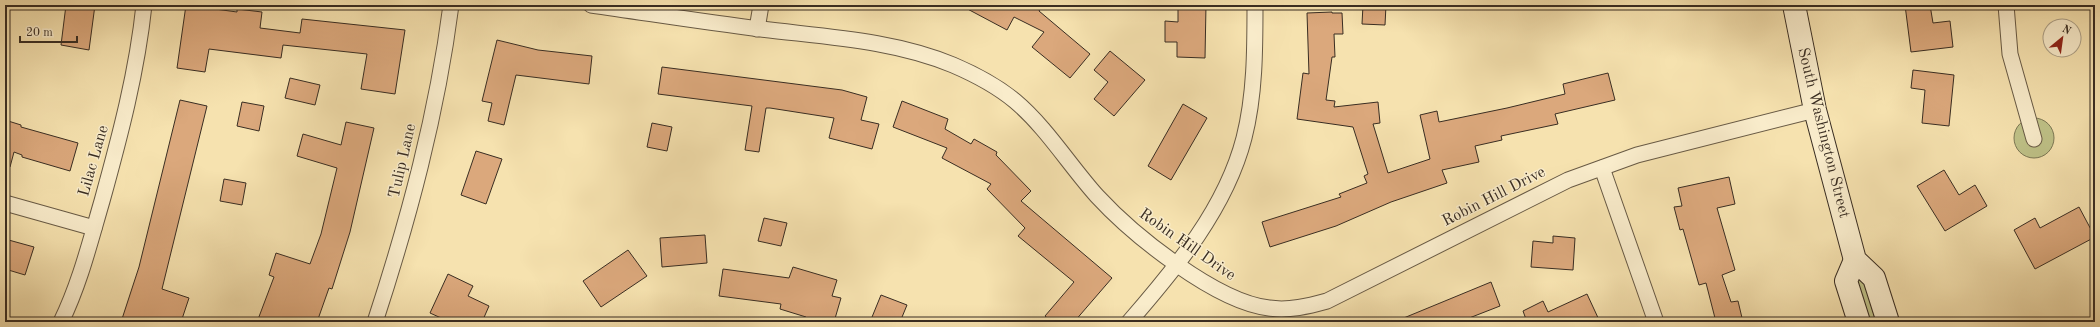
<svg xmlns="http://www.w3.org/2000/svg" width="2100" height="327" font-family="'Old Standard TT',serif">
  <style>
    .green { fill: #bfc288; stroke: #7c7855 }
    .building { fill: #dba87c; stroke: #392d22 }
    .lines { fill: none; stroke-linecap: round; stroke-linejoin: round }
    .street-casing { stroke: #685a45; stroke-width: 17 }
    .secondary-casing { stroke: #392d22; stroke-width: 24 }
    .street { stroke: #f9eccb; stroke-width: 15 }
    .secondary { stroke: #f9eccb; stroke-width: 22 }
    .labels { text-anchor: middle; dominant-baseline: central; stroke-width: 3; stroke-linejoin: round; paint-order: stroke }
    .street-label { font-size: 16px; fill: #392d22; stroke: #f9eccb }
  </style>
  <rect width="100%" height="100%" fill="#f6e2af"/>
  <filter id="stains"><feTurbulence type="fractalNoise" baseFrequency=".005" numOctaves="4"/><feColorMatrix values="0 0 0 0 .2 0 0 0 0 .09 0 0 0 0 .02 0 0 0 .5 -.17"/></filter>
  <radialGradient id="worn" r=".72"><stop offset=".6" stop-color="#630" stop-opacity="0"/><stop offset="1" stop-color="#630" stop-opacity=".3"/></radialGradient>
  <g class="green">
    <circle cx="2034" cy="138" r="20"/>
    <polygon points="1863,277 1876,322 1870,322 1856,279"/>
  </g>
  <g class="building">
    <polygon points="66,5 95,5 89,50 61,45"/>
    <polygon points="186,5 237,12 237,9 262,12 260,28 300,33 302,19 405,30 395,94 361,89 367,54 283,45 281,58 209,49 205,72 177,68"/>
    <polygon points="960,5 1042,5 1039,11 1090,54 1070,78 1032,47 1044,32 1014,17 1007,30"/>
    <polygon points="1178,5 1206,5 1205,58 1177,57 1177,42 1165,42 1165,21 1178,22"/>
    <polygon points="1363,5 1386,5 1385,25 1362,24"/>
    <polygon points="1905,5 1930,5 1933,23 1950,21 1953,47 1911,52"/>
    <polygon points="1332,12 1332,13 1342,13 1343,34 1334,34 1335,57 1332,57 1326,100 1335,101 1334,107 1378,102 1380,123 1373,124 1388,173 1430,159 1420,115 1437,111 1439,122 1507,108 1565,94 1563,84 1608,73 1615,100 1555,114 1558,124 1501,136 1502,140 1475,146 1479,162 1442,170 1447,183 1391,202 1336,226 1270,247 1262,222 1341,197 1339,194 1367,183 1364,176 1368,174 1353,127 1297,119 1303,73 1309,74 1307,13"/>
    <polygon points="497,40 538,50 592,56 589,84 516,75 504,125 488,121 492,103 482,101"/>
    <polygon points="1110,51 1145,80 1114,116 1094,99 1108,82 1094,70"/>
    <polygon points="662,67 842,90 867,97 861,120 879,124 872,149 829,138 834,118 770,108 766,108 759,152 745,150 752,106 658,94"/>
    <polygon points="1913,70 1954,75 1949,126 1922,123 1925,90 1911,88"/>
    <polygon points="290,78 320,85 315,105 285,98"/>
    <polygon points="180,100 207,106 162,289 189,298 181,322 121,322 139,267"/>
    <polygon points="902,101 948,119 945,129 971,144 974,139 997,152 996,155 1031,191 1021,201 1112,278 1074,322 1052,322 1045,316 1074,282 1018,236 1025,228 987,189 991,184 942,158 947,148 893,127"/>
    <polygon points="242,102 264,106 259,131 237,126"/>
    <polygon points="1183,104 1207,118 1171,180 1148,166"/>
    <polygon points="5,120 21,125 21,127 78,143 70,171 22,157 22,155 14,152 10,167 5,166"/>
    <polygon points="346,122 374,128 350,232 332,289 329,288 317,322 257,322 274,277 269,275 276,253 310,264 321,234 337,168 297,156 303,134 341,145"/>
    <polygon points="652,123 672,127 667,151 647,147"/>
    <polygon points="476,151 502,159 486,204 461,195"/>
    <polygon points="1944,170 1959,195 1975,185 1987,206 1945,231 1917,186"/>
    <polygon points="1729,177 1735,204 1717,208 1735,270 1722,275 1731,302 1738,301 1743,322 1716,322 1706,283 1699,285 1683,229 1680,230 1674,207 1682,206 1678,188"/>
    <polygon points="224,179 246,183 242,205 220,201"/>
    <polygon points="2079,207 2095,237 2035,269 2014,230 2035,218 2040,228"/>
    <polygon points="764,218 787,223 781,246 758,241"/>
    <polygon points="705,235 707,263 662,267 660,238"/>
    <polygon points="1553,236 1575,238 1573,270 1531,267 1533,241 1553,243"/>
    <polygon points="5,239 34,247 25,275 5,269"/>
    <polygon points="628,250 647,276 601,307 583,281"/>
    <polygon points="793,267 837,280 832,296 841,298 834,322 805,322 806,317 780,309 781,304 719,296 723,269 789,278"/>
    <polygon points="448,274 473,286 468,296 489,306 482,322 450,322 430,313"/>
    <polygon points="1491,282 1500,306 1459,322 1394,322"/>
    <polygon points="1587,294 1600,322 1527,322 1523,311 1543,301 1548,312"/>
    <polygon points="881,295 907,305 900,322 870,322"/>
  </g>
  <g class="lines">
    <defs>
      <g id="street">
        <path d="M591,5c57,8 113,17 170,24 65,8 132,11 192,36 21,9 44,21 62,36 31,26 55,65 82,95 36,39 119,106 172,112 20,3 40,-2 58,-7l241,-121 69,-25 178,-45"/>
        <polyline points="2006,5 2010,54 2034,139"/>
        <polyline points="757,29 761,5"/>
        <polyline points="1602,168 1656,322"/>
        <polyline points="5,203 94,228"/>
        <path d="M61,322c19,-39 29,-80 41,-121 18,-65 35,-129 42,-196"/>
        <path d="M375,322c34,-104 62,-208 76,-317"/>
        <path d="M1129,322c47,-54 97,-114 115,-184 11,-43 11,-89 11,-133"/>
      </g>
      <g id="secondary">
        <polyline points="1794,5 1815,110 1855,260 1874,278 1888,322"/>
        <polyline points="1855,260 1846,281 1859,322"/>
      </g>
    </defs>
    <use href="#street" class="street-casing"/>
    <use href="#secondary" class="secondary-casing"/>
    <use href="#street" class="street"/>
    <use href="#secondary" class="secondary"/>
  </g>
  <g class="labels">
    <g class="street-label">
      <text transform="translate(1823 133) rotate(76)">South Washington Street</text>
      <text transform="translate(94 161) rotate(-74)">Lilac Lane</text>
      <text transform="translate(403 161) rotate(-77)">Tulip Lane</text>
      <text transform="translate(1494 197) rotate(-27)">Robin Hill Drive</text>
      <text transform="translate(1187 245) rotate(35)">Robin Hill Drive</text>
    </g>
  </g>
  <rect width="2100" height="327" fill="none" stroke="#f6e2af" stroke-width="20"/>
  <rect x="6" y="6" width="2088" height="315" fill="none" stroke="#392d22" stroke-width="2"/>
  <rect x="10" y="10" width="2080" height="307" fill="none" stroke="#392d22"/>
  <g transform="translate(2062 38) rotate(29)"><circle r="19" fill="#f9eccb" stroke="#aca087"/>
  <path d="M0-3L7 15L0 10L-7 15Z" fill="#8f2418"/>
  <text y="-6" font-size="11" font-weight="bold" text-anchor="middle" fill="#392d22">N</text>
  </g>
  <path d="M20 36v6h57v-6" fill="none" stroke="#392d22" stroke-width="2"/>
  <text x="26" y="36" font-size="12" fill="#392d22" stroke="#f9eccb" stroke-width="3" paint-order="stroke">20 m</text>
  <rect width="100%" height="100%" filter="url(#stains)"/>
  <rect width="100%" height="100%" fill="url(#worn)"/>
</svg>
